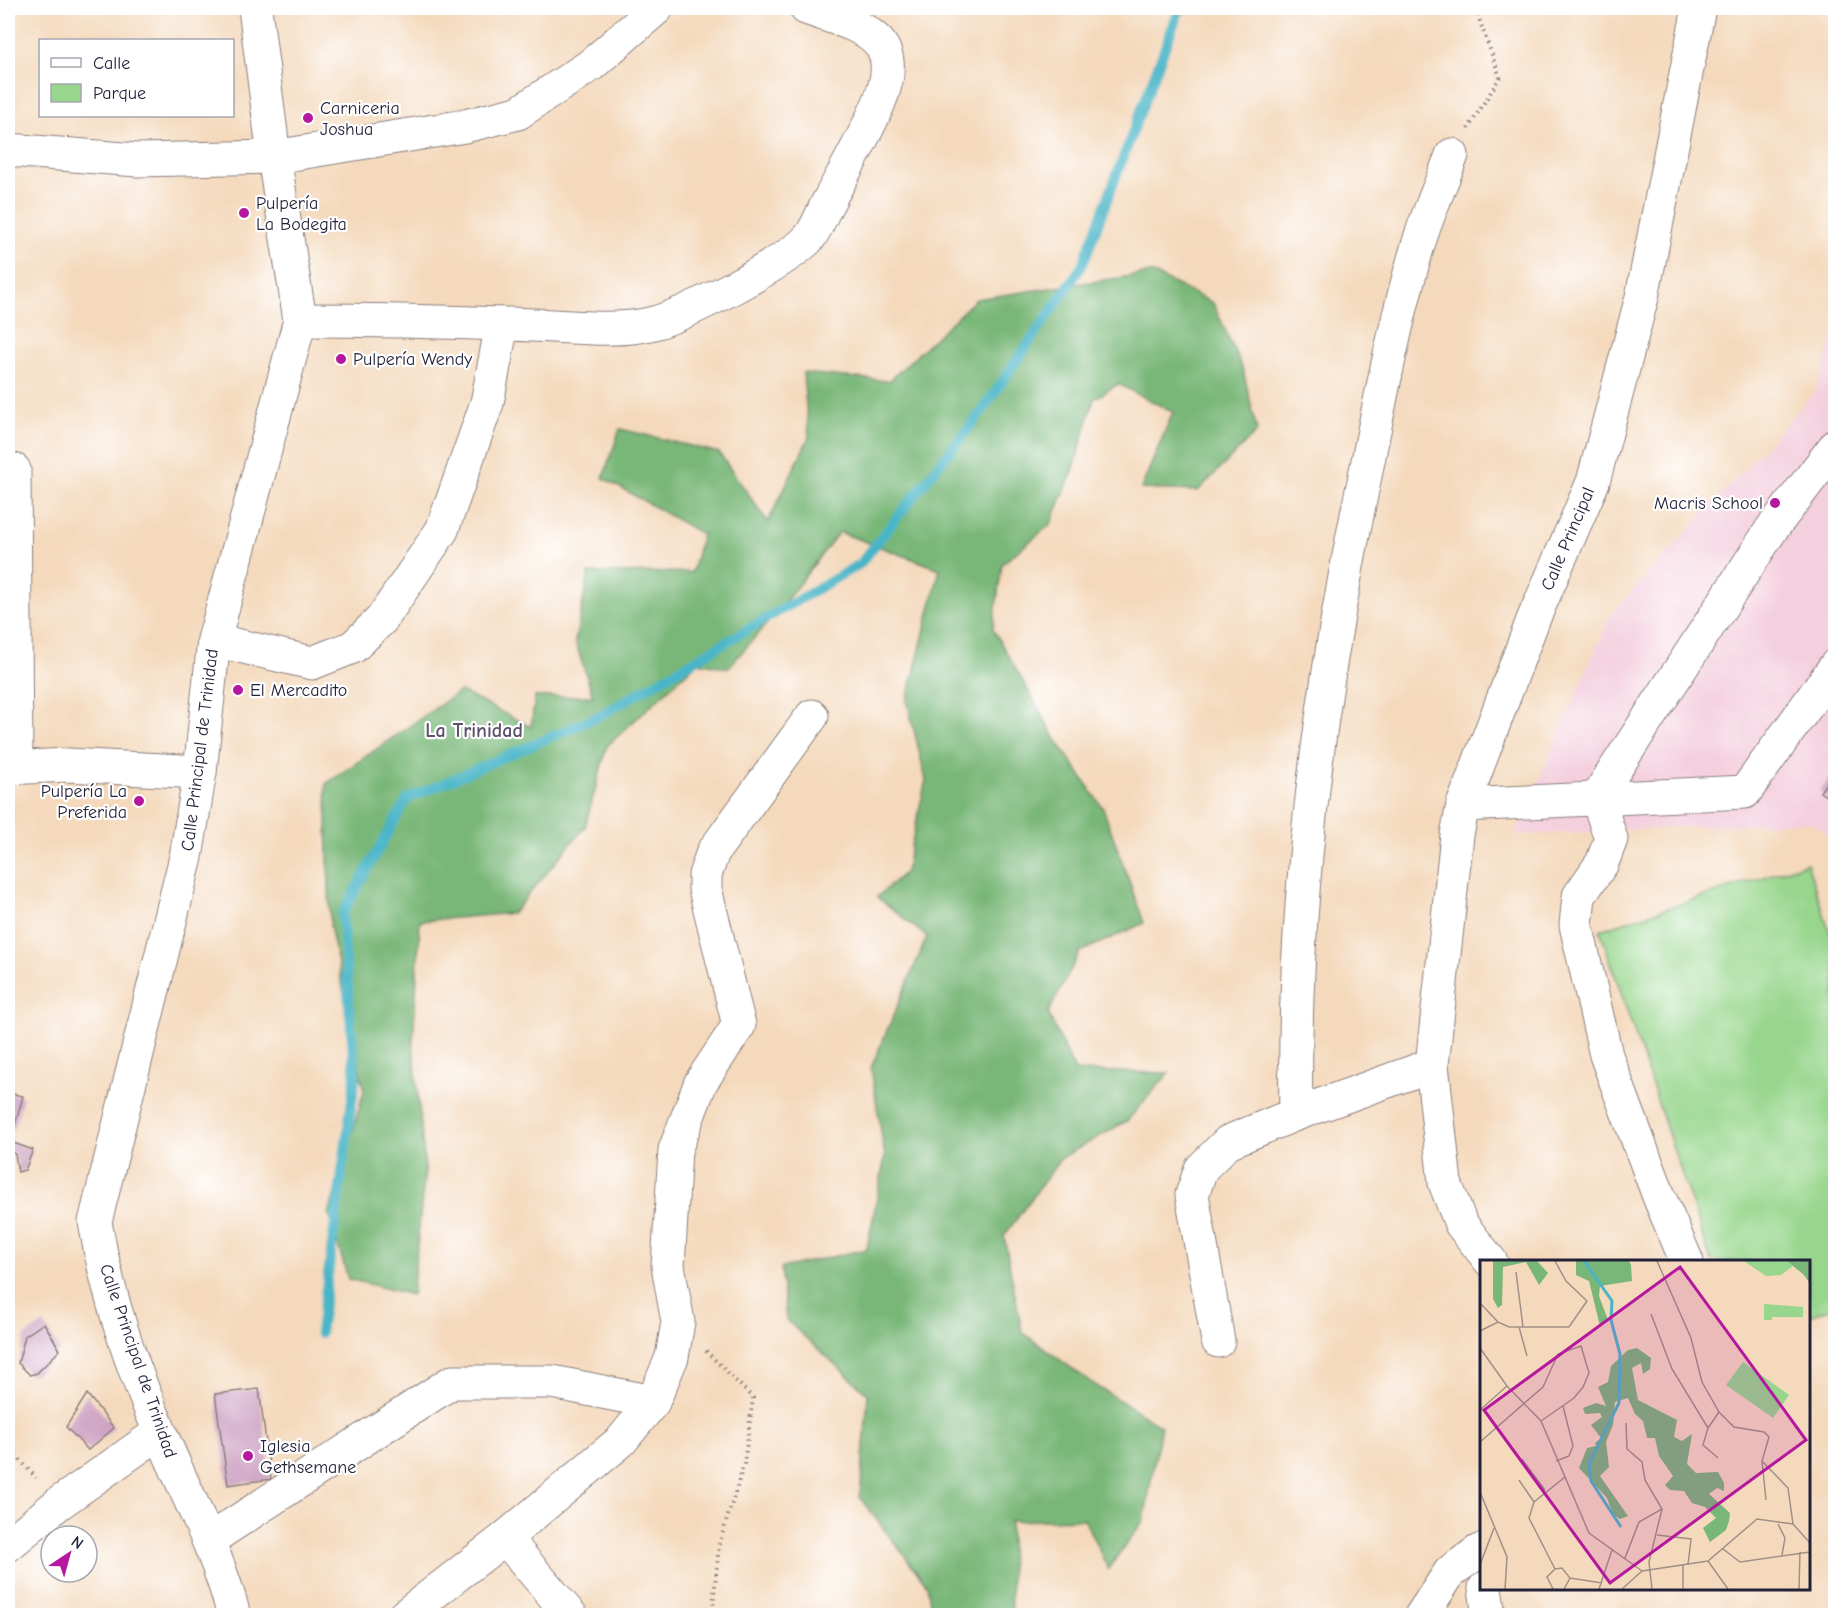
<svg xmlns="http://www.w3.org/2000/svg" width="1843" height="1623" font-family="'Comic Neue',sans-serif">
  <style>
    .built { fill: #f4cfde }
    .green { fill: #97d68c; stroke: #5c7c64; stroke-width: 1.5 }
    .forest { fill: #79b778; stroke: #4e6c5a; stroke-width: 1.5 }
    .lines { fill: none; stroke-linecap: round; stroke-linejoin: round }
    .stream { stroke: #4ab5c7; stroke-width: 10 }
    .building { fill: #cea2c3 }
    .minor-casing { stroke: #8b7e7c; stroke-width: 35 }
    .path { stroke: #8b7e7c; stroke-width: 4; stroke-dasharray: 1.5 4.5; stroke-linecap: butt }
    .minor { stroke: #fff; stroke-width: 33 }
    .poi-dot { fill: #b5179e; stroke: #fff; stroke-width: 2 }
    .labels { text-anchor: middle; dominant-baseline: central; stroke-width: 4.5; stroke-linejoin: round; paint-order: stroke }
    .poi-label { font-size: 18px; fill: #22223b; stroke: #fff; text-anchor: start }
    .street-label { font-size: 18px; fill: #22223b; stroke: #fff }
    .neighbourhood-label { font-size: 20px; font-weight: bold; fill: #5e4f6b; stroke: #fff }
    .inset-river { fill: none; stroke: #4ab5c7; stroke-width: 3 }
    .inset-road { fill: none; stroke: #a09088; stroke-width: 1.5 }
    .view { fill: #b5179e; fill-opacity: 0.15; stroke: #b5179e; stroke-width: 3 }
    .inset-edge { fill: none; stroke: #22223b; stroke-width: 3 }
  </style>
  <rect width="100%" height="100%" fill="#fff"/>
  <filter id="ink" filterUnits="userSpaceOnUse"><feTurbulence type="fractalNoise" baseFrequency=".0167" numOctaves="2"/><feDisplacementMap in="SourceGraphic" scale="12" xChannelSelector="R" yChannelSelector="G"/><feConvolveMatrix kernelMatrix="1 2 1 2 8 2 1 2 1" color-interpolation-filters="sRGB"/></filter>
  <filter id="wash" filterUnits="userSpaceOnUse"><feTurbulence type="fractalNoise" baseFrequency=".008" numOctaves="4" result="noise"/><feDisplacementMap in="SourceGraphic" scale="24" xChannelSelector="R" yChannelSelector="G"/><feGaussianBlur stdDeviation="1.35" result="paint"/><feColorMatrix in="noise" values="0 0 0 0 0 0 0 0 0 0 0 0 0 0 0 0 0 1.4 0 .05"/><feComposite in="paint" operator="in"/></filter>
  <g filter="url(#wash)">
    <rect width="100%" height="100%" fill="#f4d9bc"/>
    <polygon class="built" points="1835,329 1835,840 1811,822 1515,835 1611,614 1816,391"/>
    <polygon class="green" points="1807,863 1835,948 1835,1307 1809,1316 1808,1262 1711,1261 1600,930"/>
    <polygon class="forest" points="1152,273 1213,303 1243,370 1257,431 1198,491 1141,489 1173,412 1118,384 1094,399 1073,471 1051,524 1002,564 993,629 1057,741 1103,808 1144,923 1080,952 1048,1013 1075,1071 1169,1073 1127,1121 1061,1158 1004,1236 1022,1332 1092,1383 1161,1426 1144,1520 1108,1569 1084,1519 1010,1521 1011,1603 1014,1615 932,1615 927,1585 860,1498 868,1394 786,1320 781,1268 867,1249 885,1157 871,1068 927,937 877,897 905,872 926,780 907,701 940,569 839,532 778,611 728,668 698,662 607,746 585,827 513,913 420,921 413,1043 425,1169 412,1295 348,1279 329,1214 364,1091 330,925 326,784 460,691 531,727 535,697 593,696 575,641 589,573 692,572 702,534 603,478 620,429 719,453 768,522 809,437 803,373 889,381 976,299"/>
    <g class="lines">
      <polyline class="stream" points="320,1333 355,1078 342,914 407,799 599,716 860,564 982,411 1082,266 1178,13 1183,8"/>
    </g>
    <g id="blocks">
      <g class="building">
        <polygon points="1836,769 1836,803 1820,792"/>
        <polygon points="8,1093 23,1096 14,1129 8,1128"/>
        <polygon points="8,1141 33,1150 25,1170 18,1172 15,1154 8,1151"/>
        <polygon points="44,1323 60,1350 37,1373 30,1375 18,1363 25,1336"/>
        <polygon points="259,1389 271,1479 228,1485 215,1394"/>
        <polygon points="87,1394 114,1428 88,1450 66,1427"/>
      </g>
    </g>
  </g>
  <g filter="url(#ink)">
    <use href="#blocks" fill-opacity="0" stroke="#8b7e7c" stroke-width="1.5"/>
    <g class="lines">
      <defs>
        <g id="minor">
          <polyline points="8,150 137,160 274,157 465,126 518,113 591,65 657,8"/>
          <path d="M300,320c77,0 154,2 232,5 38,1 84,8 122,-2 33,-9 133,-61 155,-85 8,-10 13,-25 19,-36 17,-32 36,-64 50,-97 31,-71 -19,-78 -72,-97"/>
          <polyline points="14,470 16,766"/>
          <polyline points="214,640 312,663 353,647 382,619 442,530 487,403 502,324"/>
          <polyline points="8,768 68,765 200,772"/>
          <polyline points="1463,805 1745,792 1836,665"/>
          <path d="M1432,1065l-136,49c-4,-212 24,-425 68,-633 16,-80 31,-160 55,-239 9,-29 22,-58 33,-87"/>
          <polyline points="1491,1262 1461,1224 1445,1183 1432,1065 1457,835 1463,805 1533,620 1593,482 1642,297 1699,8"/>
          <polyline points="1687,1262 1660,1199 1606,1055 1576,925 1579,896 1602,863 1611,839 1597,797 1771,530 1836,445"/>
          <polyline points="1218,1341 1192,1195 1201,1169 1228,1142 1296,1114"/>
          <polyline points="505,1538 571,1616"/>
          <polyline points="209,1540 452,1382 552,1382 653,1402 672,1357 678,1322 668,1266 675,1150 701,1082 739,1025 705,889 705,875 713,852 812,716"/>
          <polyline points="8,1545 58,1504 160,1432"/>
          <polyline points="1485,1588 1489,1616"/>
          <path d="M234,1616c-16,-64 -48,-122 -73,-182 -29,-66 -54,-141 -66,-212l91,-365 14,-85 14,-132 86,-320 -26,-163 -19,-149"/>
          <polyline points="404,1616 505,1538 621,1441 653,1402"/>
          <polyline points="1421,1616 1450,1572 1479,1551"/>
        </g>
      </defs>
      <use href="#minor" class="minor-casing"/>
      <g class="path">
        <polyline points="1468,129 1500,77 1475,8"/>
        <polyline points="706,1351 753,1398 744,1464 719,1545 712,1616"/>
        <polyline points="8,1446 36,1478"/>
      </g>
      <use href="#minor" class="minor"/>
    </g>
  </g>
  <g class="poi-dot">
    <circle cx="308" cy="118" r="6"/>
    <circle cx="244" cy="213" r="6"/>
    <circle cx="341" cy="359" r="6"/>
    <circle cx="1775" cy="503" r="6"/>
    <circle cx="238" cy="690" r="6"/>
    <circle cx="139" cy="801" r="6"/>
    <circle cx="248" cy="1456" r="6"/>
  </g>
  <g class="labels">
    <g class="poi-label">
      <text x="320" y="108">Carniceria<tspan x="320" dy="21">Joshua</tspan></text>
      <text x="256" y="203">Pulpería<tspan x="256" dy="21">La Bodegita</tspan></text>
      <text x="353" y="359">Pulpería Wendy</text>
      <text x="1763" y="503" text-anchor="end">Macris School</text>
      <text x="250" y="690">El Mercadito</text>
      <text x="127" y="791" text-anchor="end">Pulpería La<tspan x="127" dy="21">Preferida</tspan></text>
      <text x="260" y="1446">Iglesia<tspan x="260" dy="21">Gethsemane</tspan></text>
    </g>
    <g class="street-label">
      <text transform="translate(1568 539) rotate(-67)">Calle Principal</text>
      <text transform="translate(200 750) rotate(-83)">Calle Principal de Trinidad</text>
      <text transform="translate(138 1361) rotate(71)">Calle Principal de Trinidad</text>
    </g>
    <g class="neighbourhood-label">
      <text x="474" y="730">La Trinidad</text>
    </g>
  </g>
  <g transform="translate(1480 1260)">
    <rect width="330" height="330" fill="#f4d9bc"/>
    <path d="M264,1h43l6,5 -12,9 -15,1zM284,44l39,3v10h-31v3h-8zM263,102l46,33 -16,23 -47,-33z" fill="#97d68c"/>
    <path d="M13,1h44l11,12 -9,12 -13,-23 -23,5 -1,38 -4,3 -5,-9zM96,1h53l2,4 1,16 -32,5 -1,10 9,24 -8,6 -11,-45 -13,-6zM307,1h23v23l-6,-9zM157,88l14,10 -1,11 -7,5 -2,-11 -9,5 6,32 39,20 -3,17 8,4 10,-7 -5,30 9,9 22,-1 6,11v8l-7,-3 -8,6 21,19 -1,8 -3,9 -16,12 -7,-14 13,-10 -11,-11 -13,-4 -8,-12 -14,-1 -5,-5 8,-9 -14,-20 -4,-18h-8l-4,-17 -8,-7 -7,-16 -13,4 -2,23 -7,17 3,25 -9,9 28,40 -8,3 -7,-5 -6,-16 -28,-30 8,-20 9,-2 -1,-3 6,-5 -10,-13 11,-8 -2,-4 -15,1 -2,-6 13,-5 10,3 -8,-19 10,-5 3,-16 17,-16z" fill="#79b778"/>
    <path class="inset-river" d="M104,1l28,40 -1,19 9,34 -1,49 -30,61 2,17 30,46"/>
    <path class="inset-road" d="M177,1l34,77 11,44 17,30 15,15 30,5 5,5 -7,24 26,27 5,36M36,12l7,55M0,43l18,19M171,54l21,55 36,59 11,-16M39,67l8,29M0,71l18,-9 11,5h60l18,-26 -21,-20 -11,-20M0,88l27,38 34,35 48,112 53,38M0,150l27,-24M228,168l-5,17 15,13M0,182l63,-55 15,-33 23,-8 8,27 -6,14 -9,11 -33,23M42,199l23,31M76,201l13,-5 4,-10 -10,-40M282,201l4,39M39,220l15,22M0,232l27,65 -2,32M298,264l7,14 -3,17M313,264l17,19M177,275l34,4 -3,26M243,289l17,13 70,-10M145,298l14,-36 23,-13 -17,-29 -3,-18 -15,-13 -1,-26M228,301l20,28M0,305l14,-37M75,309l-26,-51 5,-16 31,-25M90,318l32,5M73,329l-6,-12 8,-8 7,-1 8,10 -6,11M119,329l13,-39M142,329l20,-18 66,-10 49,-42 36,5M172,329l-3,-27 13,-53M203,329v-24M319,329l1,-37"/>
    <path class="view" d="M200,7l126,173 -196,143 -126,-173z"/>
    <rect width="330" height="330" class="inset-edge"/>
  </g>
  <rect width="1843" height="1623" fill="none" stroke="#fff" stroke-width="30"/>
  <rect x="39" y="39" width="195" height="78" fill="#ffffff" stroke="#a7a7b1" stroke-width="1.5"/>
  <rect x="51" y="58" width="30" height="9" fill="#ffffff" stroke="#a7a7b1" stroke-width="1.5"/>
  <text x="93" y="69" font-size="18" fill="#22223b">Calle</text>
  <rect x="51" y="84" width="30" height="18" fill="#97d68c" stroke="#a7a7b1" stroke-width="1.5"/>
  <text x="93" y="99" font-size="18" fill="#22223b">Parque</text>
  <g transform="translate(69 1554) rotate(36)"><circle r="28" fill="#ffffff" stroke="#a7a7b1" stroke-width="1.5"/>
  <path d="M0-4.5L10 22L0 15L-10 22Z" fill="#b5179e"/>
  <text y="-9" font-size="16" font-weight="bold" text-anchor="middle" fill="#22223b">N</text>
  </g>
</svg>
